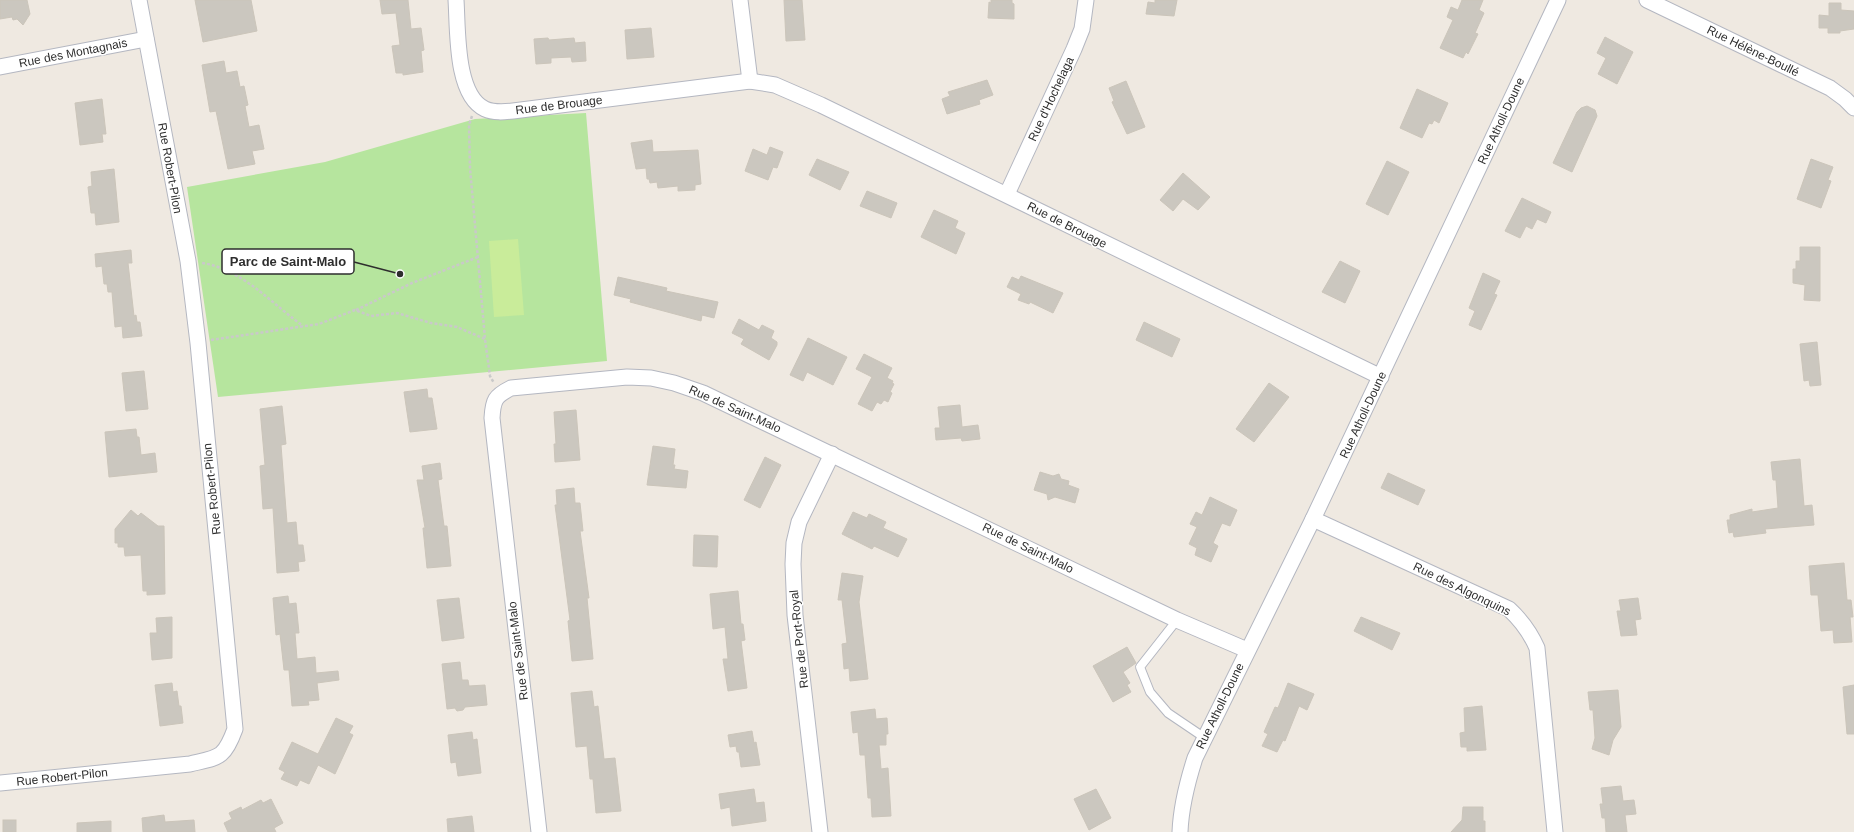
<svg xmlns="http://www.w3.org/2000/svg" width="1854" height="832" font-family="Helvetica,sans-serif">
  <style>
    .green { fill: #b6e59e }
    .pitch { fill: #c9ec9a }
    .building { fill: #cbc7bf; stroke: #cbc5ba }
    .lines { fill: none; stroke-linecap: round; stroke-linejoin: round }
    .lane-casing { stroke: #b4b7c1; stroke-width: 10 }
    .street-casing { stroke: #b4b7c1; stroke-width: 17 }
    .path { stroke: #c9c9c9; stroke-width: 2.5; stroke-dasharray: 3 2; stroke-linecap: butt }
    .lane { stroke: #fff; stroke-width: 8 }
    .street { stroke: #fff; stroke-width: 15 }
    .labels { text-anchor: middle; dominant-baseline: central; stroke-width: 3; stroke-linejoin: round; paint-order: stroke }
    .street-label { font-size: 12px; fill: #2e2e2e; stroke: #fff }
    .leader { fill: none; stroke: #2e2e2e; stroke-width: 1.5 }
    .callout-dot { fill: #2e2e2e; stroke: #fff; stroke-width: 1.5 }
    .callout { fill: #fff; stroke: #2e2e2e; stroke-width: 1.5 }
    .callout-label { font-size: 13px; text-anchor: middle; font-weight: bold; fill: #2e2e2e }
  </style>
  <rect width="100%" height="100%" fill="#efe9e1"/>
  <polygon class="green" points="586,113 607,361 218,397 187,187 325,162 475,119"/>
  <polygon class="pitch" points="518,239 524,315 494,317 489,241"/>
  <g class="building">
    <polygon points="0,0 27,0 30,14 23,25 17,19 13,20 12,17 0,19"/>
    <polygon points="195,0 251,0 257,31 203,42"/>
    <polygon points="380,0 408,0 411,29 421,28 424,50 421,51 423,72 403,75 403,73 396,73 392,46 400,45 396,13 382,14"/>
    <polygon points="784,0 802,0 805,40 786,41"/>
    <polygon points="991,0 1012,0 1012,3 1014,4 1014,19 988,18 989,2 991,3"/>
    <polygon points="1155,0 1177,0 1174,16 1146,14 1148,2 1155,3"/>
    <polygon points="1462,0 1483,0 1479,10 1484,13 1475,33 1478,34 1468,54 1466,52 1463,58 1440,48 1453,20 1447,17 1451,7 1458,10"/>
    <polygon points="1829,3 1841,3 1841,10 1854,11 1854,29 1840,31 1840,33 1828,33 1828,28 1819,28 1819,15 1829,16"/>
    <polygon points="651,28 654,57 627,59 625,30"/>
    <polygon points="1605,37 1633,52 1617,84 1598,74 1606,58 1597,53"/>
    <polygon points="548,38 549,40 574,38 575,43 585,42 586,61 572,62 571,57 551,58 551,63 536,64 534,39"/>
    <polygon points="224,61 226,73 237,71 240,87 244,86 248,105 245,106 249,127 259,125 264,149 252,151 255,164 228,169 216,111 210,112 202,65"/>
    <polygon points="987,80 993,95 979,100 980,104 947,114 942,99 950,96 948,92"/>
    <polygon points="1126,81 1145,127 1127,134 1112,102 1114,101 1109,88"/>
    <polygon points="1417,89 1448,103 1439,123 1434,120 1432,124 1429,123 1422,138 1400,128"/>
    <polygon points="102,99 106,134 102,134 103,142 80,145 75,103"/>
    <polygon points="1587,106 1595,110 1597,116 1572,172 1553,163 1577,112 1581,108"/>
    <polygon points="652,140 653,152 698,150 701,184 695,185 695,190 678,191 678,186 658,188 657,182 650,183 649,179 647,179 646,168 636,169 631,143"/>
    <polygon points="770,147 783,152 777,168 773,167 768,180 745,171 753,149 767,155"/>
    <polygon points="817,159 849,172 840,190 809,175"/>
    <polygon points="1811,159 1833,167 1828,180 1831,181 1821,208 1797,199"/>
    <polygon points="1387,161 1409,172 1388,215 1366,204"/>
    <polygon points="114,169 119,222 96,225 95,213 91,213 88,187 92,186 91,172"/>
    <polygon points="1183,173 1210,197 1198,210 1183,199 1173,211 1160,200"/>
    <polygon points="867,191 897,203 891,218 860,206"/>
    <polygon points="1522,198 1551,212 1546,223 1537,219 1532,229 1526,226 1520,238 1505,231"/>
    <polygon points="934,210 958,221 955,228 965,233 956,254 921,237"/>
    <polygon points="1800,247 1820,247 1820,301 1804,300 1805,285 1793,283 1793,269 1796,269 1796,261 1800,261"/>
    <polygon points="131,250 132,263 128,263 134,316 136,315 137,322 140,322 142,336 123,338 122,326 115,327 112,292 108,292 107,284 104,284 102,266 96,267 95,254"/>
    <polygon points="1340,261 1360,271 1345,303 1322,292"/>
    <polygon points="1483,273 1500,281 1494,294 1497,295 1481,330 1469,325 1475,311 1469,308"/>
    <polygon points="1021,276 1063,293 1053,313 1030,302 1029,304 1018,300 1021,294 1007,287 1012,277 1019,280"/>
    <polygon points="618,277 667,288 666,291 718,302 714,318 702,315 701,321 630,302 631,299 614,295"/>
    <polygon points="739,319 759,330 762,325 774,331 771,338 777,342 777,345 769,360 741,344 744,339 732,333"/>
    <polygon points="1144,322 1180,339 1172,357 1136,340"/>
    <polygon points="808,338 847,357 833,385 807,372 803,381 790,375"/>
    <polygon points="1817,342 1821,385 1810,386 1809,380 1804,381 1800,344"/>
    <polygon points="864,354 892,368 887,378 893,381 892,383 894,384 890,392 892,393 888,402 884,400 881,404 877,402 872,411 858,404 872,377 856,369"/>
    <polygon points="144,371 148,409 126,411 122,373"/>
    <polygon points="1269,383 1289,397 1254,442 1236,429"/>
    <polygon points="427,389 428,398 432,398 437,429 410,432 404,392"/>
    <polygon points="960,405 962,427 978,425 980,439 962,441 961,438 936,440 935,428 940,428 938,407"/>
    <polygon points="282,406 286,444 281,445 287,523 296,522 298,545 303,545 305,561 298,562 299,571 277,573 273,508 263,509 260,466 265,465 260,409"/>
    <polygon points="576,410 580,460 555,462 554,444 556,444 554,412"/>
    <polygon points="136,429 137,437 139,437 141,455 155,453 157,472 109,477 105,432"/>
    <polygon points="653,446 675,449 673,465 675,465 674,469 688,471 686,488 647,485"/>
    <polygon points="765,457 781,465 760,508 744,500"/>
    <polygon points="1800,459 1804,506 1812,505 1814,525 1765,529 1766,533 1734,537 1733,532 1729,533 1727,520 1730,520 1730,515 1752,509 1752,512 1778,508 1776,480 1773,480 1771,462"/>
    <polygon points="440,463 442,479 438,480 444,526 447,526 451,566 427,568 423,528 425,528 417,480 424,480 422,466"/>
    <polygon points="1040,472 1053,476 1059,474 1061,479 1069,481 1068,485 1079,489 1075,503 1055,497 1048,500 1047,494 1034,490"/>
    <polygon points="1388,473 1425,490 1418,505 1381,488"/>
    <polygon points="574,488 575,503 580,503 583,531 580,531 589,598 587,598 593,659 572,661 568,621 570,620 555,505 557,505 556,490"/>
    <polygon points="1210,497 1237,510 1230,526 1222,523 1213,543 1218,546 1211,562 1195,555 1197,548 1189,544 1197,527 1190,524 1196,512 1202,515"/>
    <polygon points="131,510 138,516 141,513 158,526 164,526 165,594 147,595 147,591 143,591 141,555 125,556 124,547 118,547 118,543 115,543 115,529"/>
    <polygon points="853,512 867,518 869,514 886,522 883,528 907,539 898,557 874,546 872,549 842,534"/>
    <polygon points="694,535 718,536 717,567 693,566"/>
    <polygon points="1844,563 1847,600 1851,600 1853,617 1850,617 1852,642 1834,643 1833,630 1821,631 1818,595 1811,595 1809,566"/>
    <polygon points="842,573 863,576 859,602 868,679 850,681 849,668 844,669 842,644 847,643 842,600 838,600"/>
    <polygon points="738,591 741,624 743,624 745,640 741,641 747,688 728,691 723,659 728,659 725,627 713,629 710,594"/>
    <polygon points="288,596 289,604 296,603 299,633 295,633 297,659 315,657 316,673 338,671 339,680 317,683 319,700 308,701 309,705 292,706 289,670 284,670 280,634 276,635 273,598"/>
    <polygon points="459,598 464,638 442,641 437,600"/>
    <polygon points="1638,598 1641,619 1635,620 1637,635 1621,636 1617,611 1621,611 1619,600"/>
    <polygon points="172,617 172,658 152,660 150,633 157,633 156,618"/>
    <polygon points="1361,617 1400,633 1392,650 1354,631"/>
    <polygon points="1127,647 1136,663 1123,672 1130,683 1127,685 1131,692 1113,702 1093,666"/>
    <polygon points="460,662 462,680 468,680 469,686 485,685 487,705 465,707 463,710 457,711 455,708 447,709 442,664"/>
    <polygon points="172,683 173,692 177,691 179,706 181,706 183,723 160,726 155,685"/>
    <polygon points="1288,683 1314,694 1307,710 1299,706 1285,741 1283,740 1277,752 1262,746 1268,734 1264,732 1275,707 1278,708"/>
    <polygon points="1854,685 1854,734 1847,734 1843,687"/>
    <polygon points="1618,690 1621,727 1613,740 1609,755 1592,749 1595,738 1593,710 1590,710 1588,692"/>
    <polygon points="592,691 594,707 598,706 604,759 615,758 621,811 596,813 593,779 590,779 587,746 576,747 571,693"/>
    <polygon points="1482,706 1486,750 1467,751 1467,747 1461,747 1460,733 1465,732 1464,708"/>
    <polygon points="875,709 876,719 887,718 888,734 886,734 886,745 879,745 881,769 888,768 891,816 872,817 871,798 868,798 865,755 860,755 858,732 853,733 851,712"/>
    <polygon points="336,718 353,726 349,733 353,735 335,774 318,765 309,784 300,780 297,786 281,779 285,772 279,769 292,742 318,754"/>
    <polygon points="752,731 754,743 756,742 760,765 741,767 739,752 737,752 736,746 730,747 728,735"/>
    <polygon points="472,732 473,740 477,739 481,773 458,776 456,762 451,763 448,735"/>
    <polygon points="1621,786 1623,801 1634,800 1636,814 1625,815 1627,832 1606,832 1605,818 1602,818 1600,804 1603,804 1601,788"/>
    <polygon points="754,789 756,803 764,802 766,821 732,826 730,807 721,809 719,794"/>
    <polygon points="1096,789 1111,818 1089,830 1074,799"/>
    <polygon points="271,799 283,823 274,828 276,832 228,832 224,823 232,819 229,813 241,807 242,810 261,800 263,803"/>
    <polygon points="1463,807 1483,807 1483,821 1485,821 1485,832 1451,832 1462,820"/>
    <polygon points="164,815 165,822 194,820 195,832 143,832 142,818"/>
    <polygon points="472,816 474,832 448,832 447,819"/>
    <rect x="3" y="820" width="13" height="12"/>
    <polygon points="111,821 111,832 77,832 77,823"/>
  </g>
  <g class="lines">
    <defs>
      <polyline id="lane" points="1177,620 1140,667 1150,692 1168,713 1205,738"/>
      <g id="street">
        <path d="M456,0c2,29 -1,95 29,109 9,4 19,3 28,2l237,-30 25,4 46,20 560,272"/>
        <polyline points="740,0 750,81"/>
        <polyline points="1647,0 1830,88 1845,99 1854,108"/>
        <polyline points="0,67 146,39"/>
        <polyline points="1007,194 1074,49 1082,29 1086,0"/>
        <path d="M1313,519l196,90c13,12 21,23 28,39l18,184"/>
        <path d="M0,783l190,-19c29,-7 34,-5 45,-35l-37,-386 -10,-82 -49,-261"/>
        <path d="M539,832l-47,-414c1,-18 3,-22 19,-30l116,-11 24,1 23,5 29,10 474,227 70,30"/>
        <polyline points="820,832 795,615 793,564 794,543 799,522 832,454"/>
        <path d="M1180,832c1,-26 7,-49 15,-74l118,-239 245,-519"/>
      </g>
    </defs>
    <use href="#lane" class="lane-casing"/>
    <use href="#street" class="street-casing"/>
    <g class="path">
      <polyline points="472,116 469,125 470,168 485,339 490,376 494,383"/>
      <path d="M202,263c40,6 69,40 101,63"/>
      <polyline points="356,310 412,283 478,257"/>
      <polyline points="211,340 319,324 355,310 371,316 397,313 431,323 457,327 485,339"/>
    </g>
    <use href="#lane" class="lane"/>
    <use href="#street" class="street"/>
  </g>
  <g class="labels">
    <g class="street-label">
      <text transform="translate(1753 51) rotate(26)">Rue Hélène-Boullé</text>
      <text transform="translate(73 53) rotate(-11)">Rue des Montagnais</text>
      <text transform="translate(1051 99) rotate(-65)">Rue d'Hochelaga</text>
      <text transform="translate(559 105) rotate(-7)">Rue de Brouage</text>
      <text transform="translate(1501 121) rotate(-65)">Rue Atholl-Doune</text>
      <text transform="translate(170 168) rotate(80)">Rue Robert-Pilon</text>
      <text transform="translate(1067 225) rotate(27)">Rue de Brouage</text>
      <text transform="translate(735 409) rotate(24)">Rue de Saint-Malo</text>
      <text transform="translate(1363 415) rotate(-65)">Rue Atholl-Doune</text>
      <text transform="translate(212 489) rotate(-96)">Rue Robert-Pilon</text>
      <text transform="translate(1028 548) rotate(26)">Rue de Saint-Malo</text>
      <text transform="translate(1462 589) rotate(26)">Rue des Algonquins</text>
      <text transform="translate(799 639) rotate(-96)">Rue de Port-Royal</text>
      <text transform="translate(518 651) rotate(-97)">Rue de Saint-Malo</text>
      <text transform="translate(1220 706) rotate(-64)">Rue Atholl-Doune</text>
      <text transform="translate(62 777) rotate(-6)">Rue Robert-Pilon</text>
    </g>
  </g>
  <path class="leader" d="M400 274L354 262"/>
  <circle class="callout-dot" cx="400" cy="274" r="4"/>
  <rect class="callout" x="222" y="249" width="132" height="25" rx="4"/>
  <g class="callout-label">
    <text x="288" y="266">Parc de Saint-Malo</text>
  </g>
</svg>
